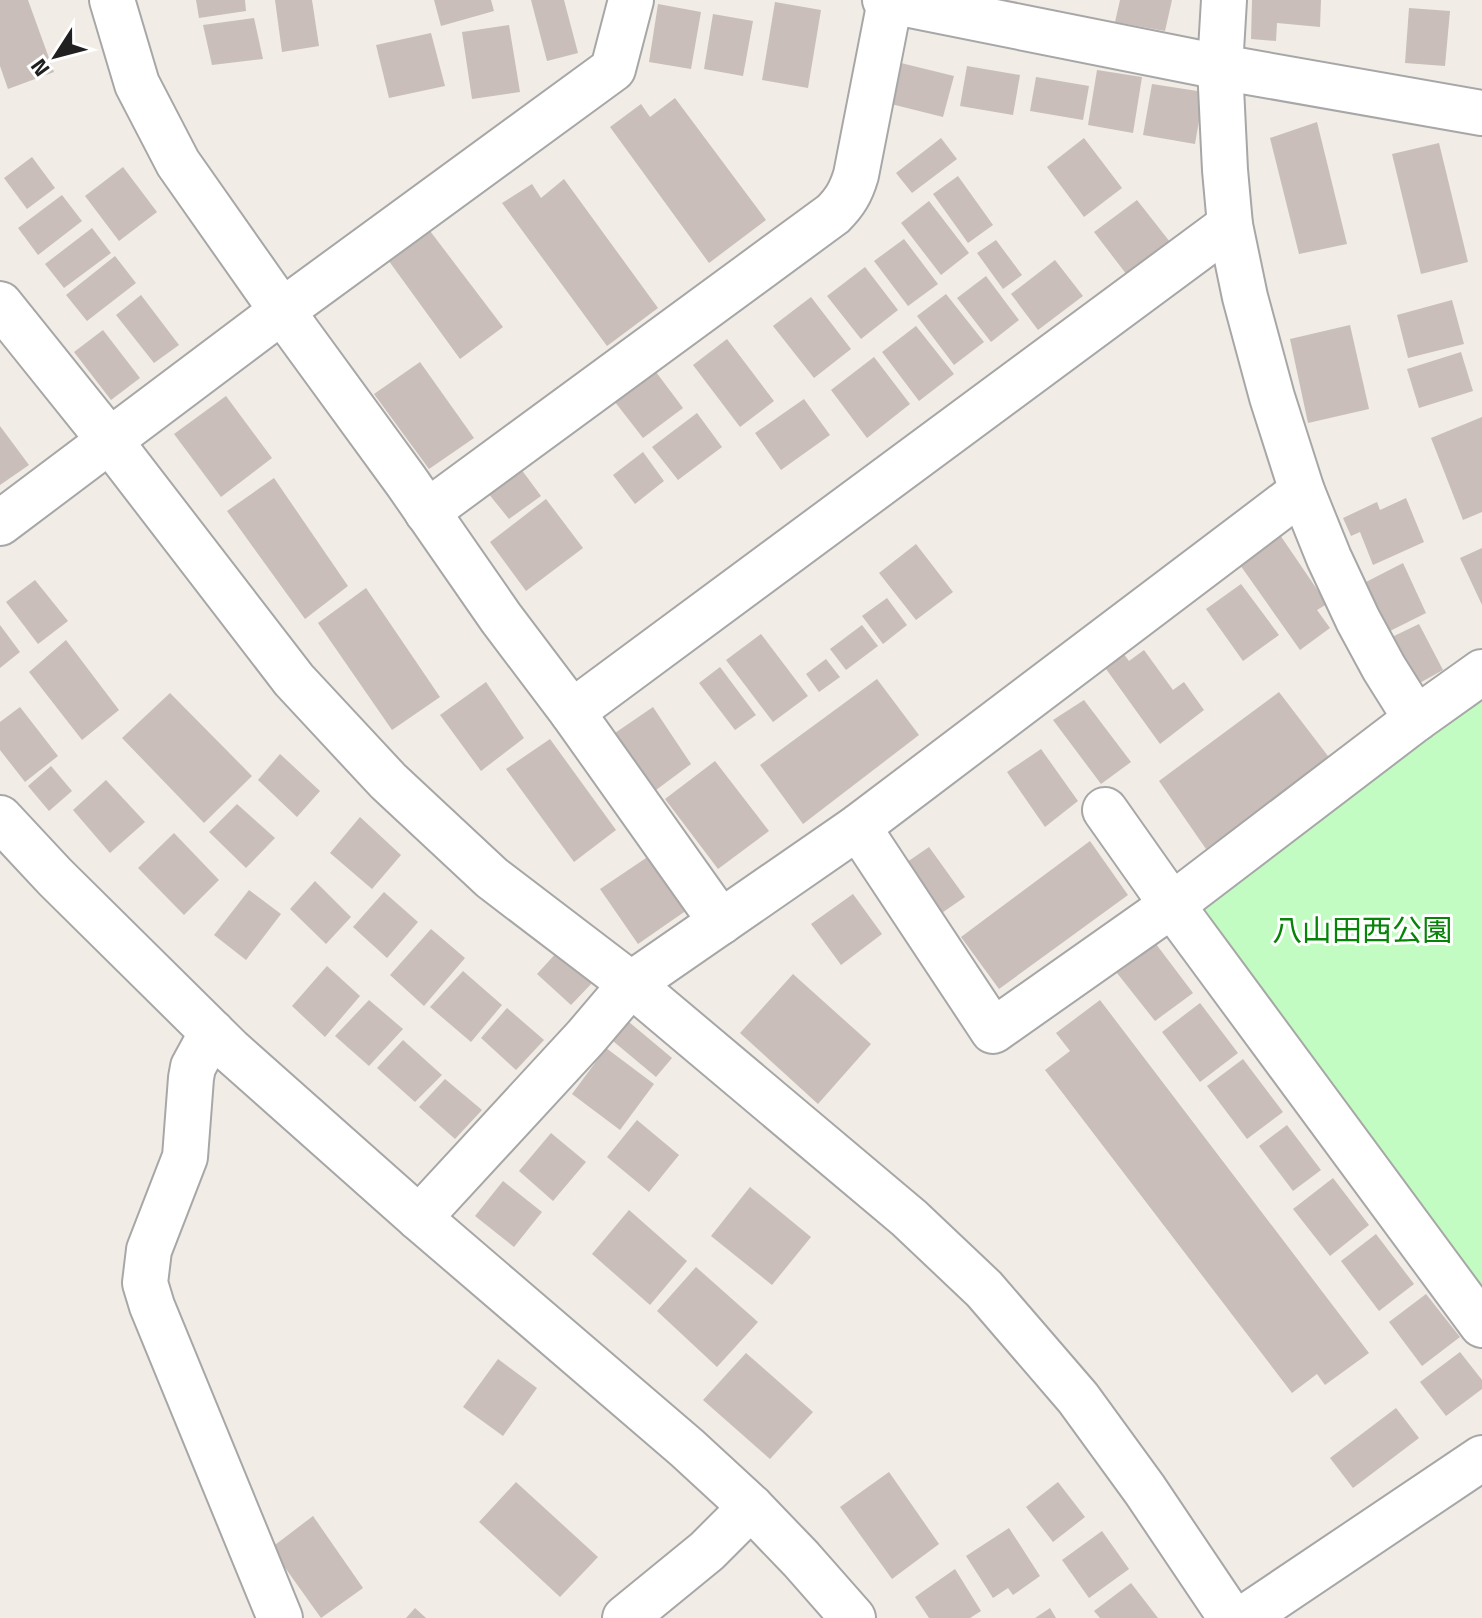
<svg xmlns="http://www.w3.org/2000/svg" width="1482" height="1618" font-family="'Titillium Web','Noto Sans JP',sans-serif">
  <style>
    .park { fill: #c2fcc2 }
    .building { fill: #c9beb9 }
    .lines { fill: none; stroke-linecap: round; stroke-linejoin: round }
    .minor-casing { stroke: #a7a7a7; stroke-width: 48 }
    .minor { stroke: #fff; stroke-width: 44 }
    .labels { text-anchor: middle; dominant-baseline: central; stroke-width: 6; stroke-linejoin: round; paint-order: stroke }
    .park-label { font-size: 30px; fill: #078408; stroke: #fff }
  </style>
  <rect width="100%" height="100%" fill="#f1ece6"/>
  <polygon class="park" points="1482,693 1482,1297 1193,906"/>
  <g class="building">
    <polygon points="0,0 28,0 54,72 8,89 0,66"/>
    <polygon points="196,0 245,0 246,11 199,18"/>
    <polygon points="275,0 312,0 319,46 282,52"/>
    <polygon points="434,0 491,0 494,11 441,26"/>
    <polygon points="531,0 564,0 578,53 547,61"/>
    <polygon points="1120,0 1172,0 1165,31 1115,22"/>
    <polygon points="1252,0 1321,0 1320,27 1277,23 1276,41 1251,39"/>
    <polygon points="775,2 821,10 808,88 762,80"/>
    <polygon points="658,4 701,12 691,69 649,62"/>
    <polygon points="1409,8 1450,11 1445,66 1405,63"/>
    <polygon points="713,14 753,21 743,76 704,69"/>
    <polygon points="254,18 263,59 212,65 203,25"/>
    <polygon points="509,25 520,92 472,99 462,32"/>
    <polygon points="431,33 445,86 389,98 376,45"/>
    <polygon points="901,63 954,76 943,117 891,104"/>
    <polygon points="967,66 1020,75 1013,115 960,106"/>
    <polygon points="1097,70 1142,77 1133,133 1088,125"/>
    <polygon points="1036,77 1089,86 1083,120 1030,111"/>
    <polygon points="1152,84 1204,92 1195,144 1143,135"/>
    <polygon points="675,98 766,220 709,263 610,127 641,104 650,117"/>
    <polygon points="1317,122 1347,244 1299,254 1270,138"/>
    <polygon points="941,138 957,159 912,193 896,173"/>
    <polygon points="1084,138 1122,188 1084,217 1047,167"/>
    <polygon points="1439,143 1468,262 1421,274 1392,154"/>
    <polygon points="32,157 55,188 27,209 4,178"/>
    <polygon points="123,167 157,212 119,241 85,196"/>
    <polygon points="958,176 993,225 968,243 933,194"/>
    <polygon points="564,179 658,308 607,346 502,203 532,184 541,198"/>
    <polygon points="62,195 82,221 38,255 18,228"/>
    <polygon points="1137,200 1170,242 1127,275 1094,232"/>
    <polygon points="929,201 969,253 941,275 901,223"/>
    <polygon points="427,227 503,327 460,359 386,257"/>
    <polygon points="92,228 111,253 64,288 45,264"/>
    <polygon points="904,239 938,284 908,306 874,261"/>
    <polygon points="996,240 1022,275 1003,289 977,253"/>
    <polygon points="115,256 136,283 87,321 66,295"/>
    <polygon points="1055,260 1083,296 1038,330 1011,294"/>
    <polygon points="865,267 898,310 861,339 827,296"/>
    <polygon points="986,276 1019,320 991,342 957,298"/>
    <polygon points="946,294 984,342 954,365 917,316"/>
    <polygon points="141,295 179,345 154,363 116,315"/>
    <polygon points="811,297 851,349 814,378 773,326"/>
    <polygon points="1452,300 1464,344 1408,358 1397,315"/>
    <polygon points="1350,325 1369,409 1308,423 1290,339"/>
    <polygon points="916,326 954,374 919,401 882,352"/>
    <polygon points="103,330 140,378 111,400 74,352"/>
    <polygon points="727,339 774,401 740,427 693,365"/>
    <polygon points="1461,352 1473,391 1419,408 1407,369"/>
    <polygon points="874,357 910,404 867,438 831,390"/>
    <polygon points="420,362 474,438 429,469 374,394"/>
    <polygon points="656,372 683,408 643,438 615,402"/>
    <polygon points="226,396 272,458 221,497 174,434"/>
    <polygon points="804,399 830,435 781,470 755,433"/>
    <polygon points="697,413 722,447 678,480 652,447"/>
    <polygon points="1482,417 1482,512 1463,520 1431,438"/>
    <polygon points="0,426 29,465 0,485"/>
    <polygon points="643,452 664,481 635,504 613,475"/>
    <polygon points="521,469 541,496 509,519 488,493"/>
    <polygon points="274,478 348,586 305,619 227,511"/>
    <polygon points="1406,498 1424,542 1373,565 1360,532 1351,536 1343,518 1377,502 1380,510"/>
    <polygon points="546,499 583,548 526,591 490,542"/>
    <polygon points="1278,532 1327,604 1317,610 1330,628 1300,650 1238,562"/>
    <polygon points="916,544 953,592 916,620 879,573"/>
    <polygon points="1482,548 1482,605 1460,558"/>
    <polygon points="1403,563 1426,613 1388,632 1364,583"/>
    <polygon points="35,580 68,621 38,644 6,602"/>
    <polygon points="1241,584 1279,635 1243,661 1206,609"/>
    <polygon points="366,588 440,697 392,730 318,623"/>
    <polygon points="887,598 907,625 883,644 862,616"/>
    <polygon points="1419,624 1443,670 1416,685 1392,637"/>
    <polygon points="0,625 20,652 0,668"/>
    <polygon points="862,625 878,646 846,670 830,649"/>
    <polygon points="761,634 808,696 773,722 726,660"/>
    <polygon points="66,640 119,710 82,740 29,672"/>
    <polygon points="1120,649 1129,661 1144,650 1173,690 1184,682 1204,710 1160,744 1101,662"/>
    <polygon points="826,659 840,677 819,692 806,674"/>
    <polygon points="720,667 756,715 735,730 699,683"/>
    <polygon points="877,679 919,735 803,824 760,765"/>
    <polygon points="486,682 524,738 481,771 440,715"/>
    <polygon points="1279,692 1331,760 1206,849 1159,781"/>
    <polygon points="170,693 252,776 204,823 122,738"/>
    <polygon points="1084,700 1131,762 1101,784 1053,720"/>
    <polygon points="20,707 58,756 25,782 0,750 0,722"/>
    <polygon points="653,707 691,764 656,790 615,733"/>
    <polygon points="550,739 616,830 574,862 506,769"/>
    <polygon points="1041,749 1078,801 1045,827 1007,772"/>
    <polygon points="280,754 320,791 297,817 258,780"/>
    <polygon points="715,761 769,831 718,869 665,799"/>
    <polygon points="51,766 72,791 49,811 28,786"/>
    <polygon points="106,780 145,822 110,853 73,810"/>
    <polygon points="237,804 275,838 246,868 209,832"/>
    <polygon points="360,817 401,855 372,889 330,853"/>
    <polygon points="174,833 219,880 184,915 138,868"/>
    <polygon points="1090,841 1128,895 999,989 961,937"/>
    <polygon points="929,847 965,897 933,919 897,869"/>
    <polygon points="649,856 687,910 638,944 600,889"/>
    <polygon points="315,881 351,917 326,944 290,909"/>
    <polygon points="249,890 281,914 246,960 214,935"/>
    <polygon points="384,892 418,922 387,958 353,927"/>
    <polygon points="853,894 882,934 841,965 811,924"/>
    <polygon points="431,929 465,958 424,1006 390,975"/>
    <polygon points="1156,944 1193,993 1155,1021 1117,973"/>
    <polygon points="559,950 593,982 571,1005 537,974"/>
    <polygon points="327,966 360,996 325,1037 292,1006"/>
    <polygon points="463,971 502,1005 471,1042 430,1007"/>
    <polygon points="793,974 871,1044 818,1104 740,1033"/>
    <polygon points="369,1000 403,1029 369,1066 335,1036"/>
    <polygon points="1100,1000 1369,1353 1325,1385 1317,1374 1292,1393 1045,1070 1070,1051 1056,1033"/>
    <polygon points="1200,1003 1238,1053 1200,1082 1162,1032"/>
    <polygon points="507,1008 544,1040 516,1070 481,1038"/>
    <polygon points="623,1017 672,1058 656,1077 607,1036"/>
    <polygon points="403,1040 442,1075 415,1102 377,1068"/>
    <polygon points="606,1048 654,1084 620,1130 572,1094"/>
    <polygon points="1243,1059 1283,1112 1247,1139 1207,1086"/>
    <polygon points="445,1079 482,1110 455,1139 419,1107"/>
    <polygon points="637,1120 679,1155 649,1192 607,1157"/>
    <polygon points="1287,1125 1321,1170 1293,1191 1259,1146"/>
    <polygon points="551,1133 586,1162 553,1201 519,1171"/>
    <polygon points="1333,1178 1369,1225 1330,1256 1293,1209"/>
    <polygon points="503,1181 542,1212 514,1247 475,1216"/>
    <polygon points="750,1187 811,1237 772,1285 711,1236"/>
    <polygon points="629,1210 687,1261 650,1305 592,1254"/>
    <polygon points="1376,1234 1414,1284 1379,1311 1341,1261"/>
    <polygon points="696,1267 758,1322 717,1367 657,1311"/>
    <polygon points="1426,1294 1460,1337 1422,1366 1389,1322"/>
    <polygon points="1460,1352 1482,1380 1482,1389 1446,1416 1420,1382"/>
    <polygon points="746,1353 813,1412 770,1459 703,1400"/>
    <polygon points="498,1359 537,1388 503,1436 463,1407"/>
    <polygon points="1396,1408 1419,1438 1353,1488 1330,1458"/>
    <polygon points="889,1472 939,1544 892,1579 840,1507"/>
    <polygon points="516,1482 598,1557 560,1597 479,1522"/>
    <polygon points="1058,1482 1085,1517 1053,1542 1026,1507"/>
    <polygon points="313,1516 363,1588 321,1618 271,1548"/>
    <polygon points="1009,1528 1040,1576 1013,1595 1008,1588 993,1598 966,1556"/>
    <polygon points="1102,1531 1129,1569 1089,1598 1062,1560"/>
    <polygon points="955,1569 981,1611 970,1618 929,1618 915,1597"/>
    <polygon points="1131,1583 1158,1618 1100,1618 1094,1611"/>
    <polygon points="415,1608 426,1618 406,1618"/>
    <polygon points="1050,1608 1056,1618 1035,1618"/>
  </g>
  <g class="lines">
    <defs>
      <g id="minor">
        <polyline points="112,0 137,84 178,163 282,311 406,481 501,618 572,712 721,922"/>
        <polyline points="885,0 1220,67 1482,113"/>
        <polyline points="1224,0 1220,67 1225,170 1230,225 1245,297 1272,397 1302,491 1329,558 1358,620 1384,668 1416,719"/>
        <polyline points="0,304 110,441 294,680 388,781 492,878 631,984 909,1218 984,1289 1078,1398 1145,1490 1231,1618"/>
        <path d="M427,512l406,-298c12,-12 18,-22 23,-39l34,-174"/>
        <polyline points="0,523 282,311 613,69 631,0"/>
        <polyline points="572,712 1230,225"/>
        <polyline points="1105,810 1172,905 1482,1325"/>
        <polyline points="0,818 55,877 230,1050 419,1218 687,1448 751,1507 801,1559 853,1618"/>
        <polyline points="858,827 993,1031 1172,905 1416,719 1482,672"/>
        <polyline points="212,1032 193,1067 191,1078 185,1157 149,1250 145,1283 152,1306 280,1618"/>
        <polyline points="419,1218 586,1037 631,984 858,827 1302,491"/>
        <polyline points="625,1618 707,1551 751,1507"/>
        <polyline points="1244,1618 1482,1458"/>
      </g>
    </defs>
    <use href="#minor" class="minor-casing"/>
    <use href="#minor" class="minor"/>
  </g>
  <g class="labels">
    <g class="park-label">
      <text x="1362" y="930">八山田西公園</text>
    </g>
  </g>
  <g transform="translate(56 56) rotate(234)" stroke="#ffffff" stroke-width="6" paint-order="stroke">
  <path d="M0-6L14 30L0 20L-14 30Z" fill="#202020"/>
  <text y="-12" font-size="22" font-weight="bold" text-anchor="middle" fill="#202020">N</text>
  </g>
</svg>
